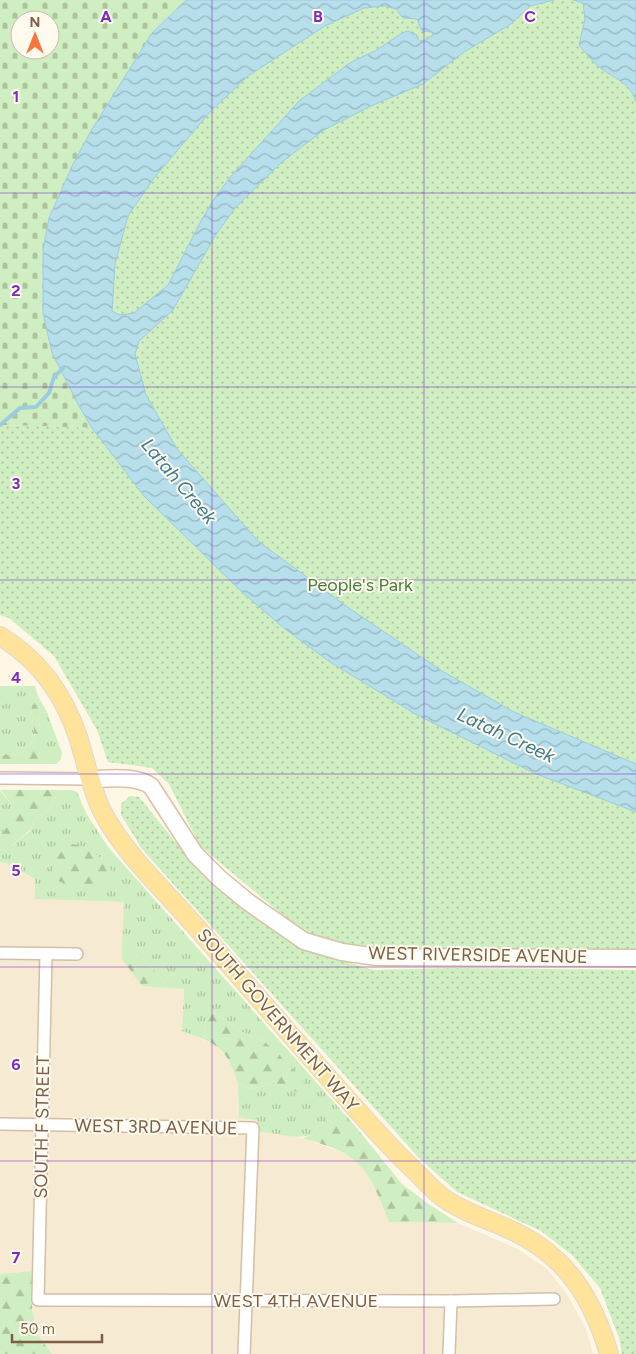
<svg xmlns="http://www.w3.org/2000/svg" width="636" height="1354" font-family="Figtree,sans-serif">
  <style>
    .residential { fill: #f7ead2 }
    .grass { fill: url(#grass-tufts) }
    .forest { fill: url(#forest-firs) }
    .cemetery { fill: url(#cemetery-stones); fill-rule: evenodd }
    .park { fill: url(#park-dots) }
    .water { fill: url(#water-waves); stroke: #9bcdde; fill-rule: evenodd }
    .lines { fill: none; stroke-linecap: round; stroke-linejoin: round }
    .stream { stroke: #9bcdde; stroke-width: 4 }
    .street-casing { stroke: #d2bfa9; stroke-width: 14 }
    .secondary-casing { stroke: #d8c2a8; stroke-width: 19 }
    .primary-casing { stroke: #dfd8d3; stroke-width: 20 }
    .street { stroke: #fff; stroke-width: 11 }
    .secondary { stroke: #fff; stroke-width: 16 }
    .primary { stroke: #ffe39b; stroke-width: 18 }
    .grid { fill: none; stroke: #7b2cbf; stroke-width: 1; stroke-opacity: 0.55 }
    .labels { text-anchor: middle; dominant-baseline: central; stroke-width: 4; stroke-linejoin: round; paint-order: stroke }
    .park-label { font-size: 18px; fill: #477c3b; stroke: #fffaed }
    .street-label { font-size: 18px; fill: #7b5e46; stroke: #fffaed }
    .water-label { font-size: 19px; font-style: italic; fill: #3d7b90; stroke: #fffaed }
    .grid-label { font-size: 16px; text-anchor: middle; font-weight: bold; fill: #7b2cbf; stroke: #fffaed; stroke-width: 4; stroke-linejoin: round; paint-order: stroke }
  </style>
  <defs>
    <pattern id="grass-tufts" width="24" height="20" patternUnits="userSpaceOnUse" patternTransform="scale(1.25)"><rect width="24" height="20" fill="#cfeec1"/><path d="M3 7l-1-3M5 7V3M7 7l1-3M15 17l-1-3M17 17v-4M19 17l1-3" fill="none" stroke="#adc49f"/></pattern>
    <pattern id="forest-firs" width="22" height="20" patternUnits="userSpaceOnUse" patternTransform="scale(1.25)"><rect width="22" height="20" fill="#cfeec1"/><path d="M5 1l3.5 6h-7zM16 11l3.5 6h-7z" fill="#adc49f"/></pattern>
    <pattern id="cemetery-stones" width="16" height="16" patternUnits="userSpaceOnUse" patternTransform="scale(1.25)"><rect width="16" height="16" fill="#cfeec1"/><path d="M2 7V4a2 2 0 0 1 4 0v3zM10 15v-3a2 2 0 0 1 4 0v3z" fill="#adc49f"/></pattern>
    <pattern id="park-dots" width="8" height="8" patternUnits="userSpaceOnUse" patternTransform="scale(1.25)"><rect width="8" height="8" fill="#cfeec1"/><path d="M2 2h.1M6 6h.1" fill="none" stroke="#adc49f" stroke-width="1.8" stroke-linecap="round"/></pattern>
    <pattern id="water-waves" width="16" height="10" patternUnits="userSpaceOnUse" patternTransform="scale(1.25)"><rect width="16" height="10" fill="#b6deeb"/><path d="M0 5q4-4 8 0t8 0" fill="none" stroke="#99b7c0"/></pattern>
  </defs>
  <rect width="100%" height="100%" fill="#fff7e5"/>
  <polygon class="residential" points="0,862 6,863 35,879 35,899 124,902 142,986 184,988 182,1031 216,1045 232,1065 238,1083 239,1118 257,1120 257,1132 271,1132 303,1138 348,1155 361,1166 379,1196 389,1222 458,1223 518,1249 547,1269 567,1294 586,1329 593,1354 52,1354 38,1335 32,1309 33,1271 0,1274"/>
  <g class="grass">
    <path d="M0,686h35l3,10 -7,13 4,29c-12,15 -15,19 -35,16z"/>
    <polygon points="47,712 62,753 61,759 56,764 39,764 41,760 41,730 38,719 41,713"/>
    <polygon points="0,790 12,805 14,818 4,831 0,833"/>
    <path d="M59,790h13l5,2 9,21 22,34 248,280h-14l-15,-7 -8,5 -7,10c-17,5 -37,-3 -55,-3v-12l-18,-2 -1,-35 13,6 23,-6 35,13 -44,-54 -23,-10 -29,-20 -6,6 -4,21 -21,-8 2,-42 -16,-1c-11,-18 -26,-32 -46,-38l2,-48 -89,-3v-20l-29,-16 -6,-1v-15h10l20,-16 4,-11 16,-11z"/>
  </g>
  <g class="forest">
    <path d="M38,696l9,16 -6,1 -3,6 3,11v30l-2,4h-39v-10c20,3 23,-1 35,-16l-4,-29z"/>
    <polygon points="1,790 59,790 50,809 34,820 30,830 10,847 0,847 0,833 4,831 14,817 12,805"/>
    <path d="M72,844c19,3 30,14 41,28 -5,6 -10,15 -18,17 -9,2 -36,-7 -44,-11l5,-22z"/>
    <path d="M122,950c20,6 35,20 46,38l-26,-2 -20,-27z"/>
    <path d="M213,1012l29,20 23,10 37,35 8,20 -36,-14 -23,6 -13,-6c-7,-21 -13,-35 -35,-44l4,-21z"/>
    <path d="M327,1120l15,7h14l46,57 28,21 28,18 -69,-1c-9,-23 -19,-51 -39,-65 -12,-9 -33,-14 -47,-19l9,-3 7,-10z"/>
    <polygon points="33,1271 32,1309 38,1335 52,1354 0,1354 0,1274"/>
  </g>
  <path class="cemetery" d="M0,0h186l-34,33 -61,98 -18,33 -24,54 -6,32v63l9,40 27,53 13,22 -92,-3zM20,20h30v30h-30z"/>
  <g class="park">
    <polygon points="209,0 636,0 636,952 602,950 373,950 308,936 200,846 169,784 152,768 108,762 97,730 54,656 9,618 0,615 0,425 131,429 69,291"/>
    <polygon points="130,796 139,797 190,860 244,909 303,948 373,970 452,968 636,970 636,1354 622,1354 619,1338 600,1288 572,1255 541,1231 457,1192 419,1158 142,849 121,815 121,804"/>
  </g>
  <g class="water">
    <path d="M186,0h368l-24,6 -19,18 -47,28 -41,32 -52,22 -47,24 -42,32 -47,46 -20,28 -42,74 -34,31 -4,13 11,41 31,54 81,92 88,65 96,65 72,41 122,52v48l-102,-39 -117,-58 -87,-53 -45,-33 -42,-36 -99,-97 -52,-68 -13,-22 -27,-53 -9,-40v-63l6,-32 24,-54 18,-33 61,-98zM385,6l11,3 7,9 14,1 5,12 10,1 1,3 -8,5 -5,1 -3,-3v-3l-9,-4 -6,2 -27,18 -24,11 -52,39 -67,74 -16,21 -14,23 -34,66 -34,28 -14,2 -8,-4 3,-47 13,-48 26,-38 56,-66 38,-36 77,-50 39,-18z"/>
    <path d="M573,0h63v102c-6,-21 -24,-24 -38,-36 -7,-6 -13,-14 -19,-21l6,-26 -2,-16z"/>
  </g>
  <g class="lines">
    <polyline class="stream" points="0,425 20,408 36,407 49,393 54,377 63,368"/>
    <defs>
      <g id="street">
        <polyline points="0,778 90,779"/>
        <polyline points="0,953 77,954"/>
        <polyline points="46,954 38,1300 451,1301 554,1299"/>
        <polyline points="0,1124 253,1128 244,1354"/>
        <polyline points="449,1354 451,1301"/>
      </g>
      <path id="secondary" d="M90,779c19,0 45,-4 61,7l44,68 24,24 29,24 56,39 38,11 35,5 259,1"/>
      <path id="primary" d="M0,636c38,23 64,59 78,101 8,25 13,51 24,74 22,42 57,74 88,109 50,57 100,114 150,171 25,28 49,56 76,81 9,9 18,20 29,27 21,15 46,21 70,33 52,25 78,67 94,122"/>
    </defs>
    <use href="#street" class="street-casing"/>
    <use href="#secondary" class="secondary-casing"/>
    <use href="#primary" class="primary-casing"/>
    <use href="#street" class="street"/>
    <use href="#secondary" class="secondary"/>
    <use href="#primary" class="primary"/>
  </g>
  <path class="grid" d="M212,0v1354M424,0v1354M0,193h636M0,387h636M0,580h636M0,774h636M0,967h636M0,1161h636"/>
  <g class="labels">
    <g class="park-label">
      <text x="360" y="585">People's Park</text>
    </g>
    <g class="street-label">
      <text transform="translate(478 955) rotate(1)">WEST RIVERSIDE AVENUE</text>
      <text transform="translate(278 1020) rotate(49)">SOUTH GOVERNMENT WAY</text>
      <text transform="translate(42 1127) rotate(-89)">SOUTH F STREET</text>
      <text transform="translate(156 1127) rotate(1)">WEST 3RD AVENUE</text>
      <text x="296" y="1301">WEST 4TH AVENUE</text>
    </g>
    <g class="water-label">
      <text transform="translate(179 481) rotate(50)">Latah Creek</text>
      <text transform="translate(506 735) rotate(25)">Latah Creek</text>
    </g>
  </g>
  <g class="grid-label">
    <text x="106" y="22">A</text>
    <text x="318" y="22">B</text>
    <text x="530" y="22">C</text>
    <text x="16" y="102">1</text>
    <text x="16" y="296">2</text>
    <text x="16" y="489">3</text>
    <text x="16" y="683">4</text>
    <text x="16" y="876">5</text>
    <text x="16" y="1070">6</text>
    <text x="16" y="1263">7</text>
  </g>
  <g transform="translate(35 35)"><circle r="24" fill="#fffaed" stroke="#cabcaa"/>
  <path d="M0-4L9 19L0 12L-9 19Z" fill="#f6773d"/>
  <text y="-8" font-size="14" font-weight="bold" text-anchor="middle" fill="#7b5e46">N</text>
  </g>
  <path d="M12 1334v8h90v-8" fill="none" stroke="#7b5e46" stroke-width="2.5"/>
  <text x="20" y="1334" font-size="15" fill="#7b5e46" stroke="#fffaed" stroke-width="4" paint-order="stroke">50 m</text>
</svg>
